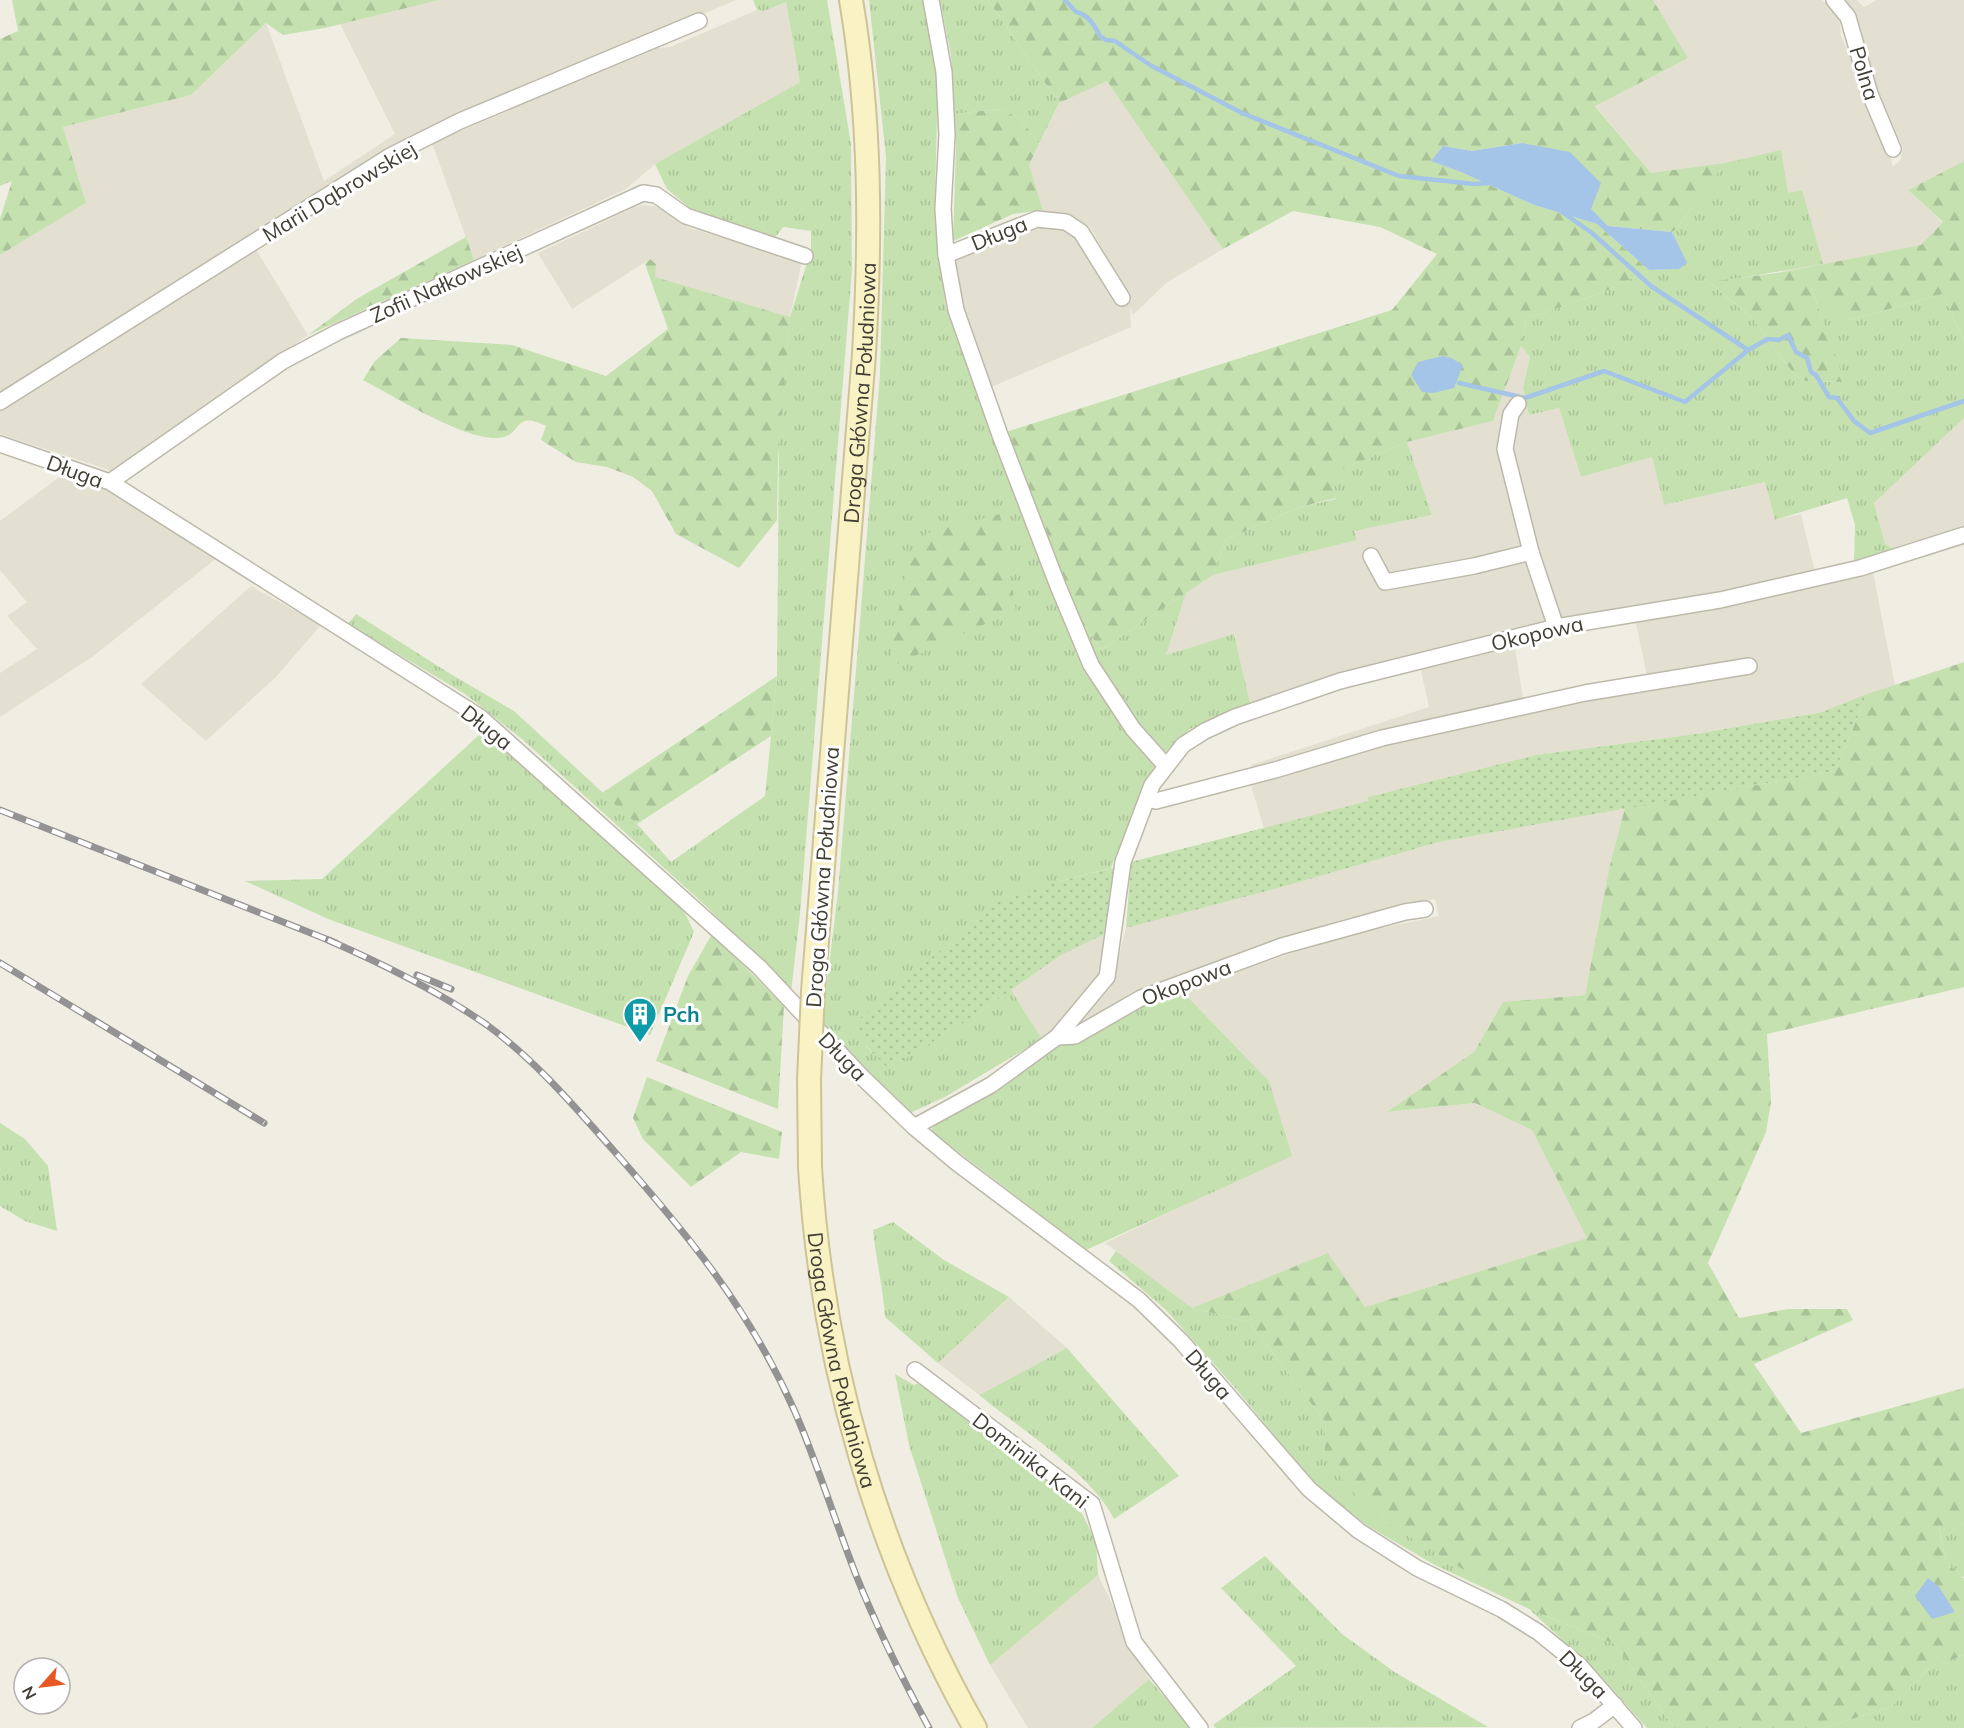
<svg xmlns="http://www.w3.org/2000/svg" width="1964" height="1728" font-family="Mulish,sans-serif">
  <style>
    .residential { fill: #e3e0d2 }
    .grass { fill: url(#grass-tufts) }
    .forest { fill: url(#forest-firs) }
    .garden { fill: url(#garden-dots) }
    .water { fill: #a4c4e8 }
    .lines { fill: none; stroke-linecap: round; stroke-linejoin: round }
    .stream { stroke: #a4c4e8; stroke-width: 4.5 }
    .minor-casing { stroke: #bdb9aa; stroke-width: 18 }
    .secondary-casing { stroke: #ccc496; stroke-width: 26 }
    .minor { stroke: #fff; stroke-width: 15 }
    .secondary { stroke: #f9f2c4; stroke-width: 22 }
    .rail-casing { stroke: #939393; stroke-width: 7 }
    .rail { stroke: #fff; stroke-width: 4.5; stroke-dasharray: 14; stroke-linecap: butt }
    .secondary-bridge-casing { stroke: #ccc496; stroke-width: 26; stroke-linecap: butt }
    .secondary-bridge { stroke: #f9f2c4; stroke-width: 22 }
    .labels { text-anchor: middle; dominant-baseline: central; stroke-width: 6; stroke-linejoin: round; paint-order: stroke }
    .street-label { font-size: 21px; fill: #413e34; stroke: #fff }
    .culture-label { font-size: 21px; font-weight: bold; fill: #0d838f; stroke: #fff; text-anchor: start }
  </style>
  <defs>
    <pattern id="grass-tufts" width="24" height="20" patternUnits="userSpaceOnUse" patternTransform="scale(1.5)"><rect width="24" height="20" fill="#c5e1af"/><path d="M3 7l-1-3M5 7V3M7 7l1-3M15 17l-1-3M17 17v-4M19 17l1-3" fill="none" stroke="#aac297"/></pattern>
    <pattern id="forest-firs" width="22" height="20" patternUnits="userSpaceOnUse" patternTransform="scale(1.5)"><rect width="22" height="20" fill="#c5e1af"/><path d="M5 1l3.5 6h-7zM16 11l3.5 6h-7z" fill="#aac297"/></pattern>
    <pattern id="garden-dots" width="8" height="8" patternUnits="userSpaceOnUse" patternTransform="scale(1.5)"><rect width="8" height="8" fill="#c5e1af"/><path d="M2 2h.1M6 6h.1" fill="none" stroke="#aac297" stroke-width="1.8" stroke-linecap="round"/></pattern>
  </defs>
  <rect width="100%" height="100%" fill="#f0eee3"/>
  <g class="residential">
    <polygon points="439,0 736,0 666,30 655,31 480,103 423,131 366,164 249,238 308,335 156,439 112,471 0,434 0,255 86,203 63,127 191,95 266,23 324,181 395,134 340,24"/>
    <polygon points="1653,0 1822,0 1839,16 1841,36 1880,124 1893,166 1900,161 1903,148 1875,84 1860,26 1843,0 1857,0 1864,7 1877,0 1964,0 1964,161 1908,190 1943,223 1922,245 1783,272 1651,173 1595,105 1687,58"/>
    <polygon points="786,2 800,82 655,164 626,189 474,260 432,143 658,48 670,47 757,10 764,11"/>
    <polygon points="1107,80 1223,249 1166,283 1133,315 1130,307 1131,327 989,388 962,311 953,257 1037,224 1064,226 1074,232 1115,299 1130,302 1128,294 1090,227 1074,220 1071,214 1046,212 1043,210 1029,165 1059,103"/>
    <polygon points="643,205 654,206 663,210 689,228 802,261 790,317 654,277 650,259 572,309 538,253 635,207"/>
    <polygon points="1521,346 1530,357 1523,388 1529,415 1559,408 1581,477 1652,457 1664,505 1765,482 1775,520 1801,514 1815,571 1763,584 1627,608 1459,642 1368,669 1338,673 1250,703 1234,634 1166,655 1186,593 1213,575 1356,540 1353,531 1432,515 1407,442 1493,421"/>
    <polygon points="1964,418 1964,531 1898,552 1885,544 1874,503"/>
    <polygon points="66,472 108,489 218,557 92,657 0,717 0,673 37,649 7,616 27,602 0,570 0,521"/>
    <polygon points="1873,572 1895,685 1821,712 1696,734 1536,755 1368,797 1369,801 1264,828 1251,786 1251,765 1429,707 1420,666 1514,642 1523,698 1647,675 1635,620 1737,604"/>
    <polygon points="251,586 321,625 276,677 206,741 141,684"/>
    <polygon points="1773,782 1746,850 1611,865 1585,995 1503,1002 1474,1052 1389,1112 1475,1103 1532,1130 1588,1238 1365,1307 1328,1254 1192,1308 1105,1243 1263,1168 1269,1081 1180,989 1349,935 1439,916 1435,899 1344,919 1252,947 1131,993 1073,1031 1111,987 1126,928 1267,891 1439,842"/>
    <polygon points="1111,931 1104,970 1067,1021 1042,1039 1011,990 1061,955"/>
    <polygon points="1009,1297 1067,1348 979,1395 938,1363"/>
    <polygon points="1098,1575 1149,1679 1092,1728 1028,1728 990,1665"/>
  </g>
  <g class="grass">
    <polygon points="753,0 827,0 851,144 852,270 800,914 791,992 706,906 522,739 465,694 348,624 356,614 449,673 514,711 637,824 671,862 765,796 777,676 779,442 790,317 811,250 811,231 783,227 775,238 690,208 667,189 655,164 800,82 786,2 764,11 757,10"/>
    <polygon points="869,0 924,0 938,75 935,197 939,259 946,308 980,402 1082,667 1122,728 1155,766 1145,783 1111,868 1053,883 866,1046 872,1052 974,1016 1011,990 1042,1039 945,1097 910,1113 822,1023 838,892 880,374 886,157"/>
    <polygon points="940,0 988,0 1059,103 1039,144 1020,118 998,109 955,114 951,55"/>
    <polygon points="1781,150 1788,193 1802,190 1823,264 1710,283 1753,319 1796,377 1807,381 1844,382 1811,286 1850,320 1942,294 1964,340 1964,418 1874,503 1885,544 1898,552 1854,562 1855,525 1847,498 1775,520 1765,482 1664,505 1652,457 1581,477 1559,408 1529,415 1523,388 1530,357 1521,346 1526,319 1604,292 1649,270 1679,269 1686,263 1672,232 1677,228 1725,163"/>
    <polygon points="1407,442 1432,515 1354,531 1357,540 1213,575 1225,540 1300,507 1336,499 1331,473"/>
    <polygon points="1186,593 1166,655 1234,634 1250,703 1190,729 1164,753 1139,727 1100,664 1079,618 1101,650"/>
    <polygon points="479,735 493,739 654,879 685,913 694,932 650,1035 328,919 245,881 322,879"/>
    <polygon points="1180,989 1269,1081 1292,1156 1086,1250 931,1131 935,1123 1058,1042 1141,1003"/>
    <polygon points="0,1123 25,1139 48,1166 57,1231 25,1221 0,1206"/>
    <path d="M893,1222l51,38 65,37 -71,66 -53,-46c-2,-29 -9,-58 -12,-87z"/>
    <polygon points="1116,1251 1192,1308 1249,1322 1326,1423 1324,1457 1529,1609 1615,1644 1674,1728 1647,1728 1597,1672 1529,1609 1435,1565 1368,1526 1313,1483 1237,1390 1166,1310 1109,1261"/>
    <path d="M1067,1348l112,128 -65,43c-22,-45 -95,-91 -135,-124z"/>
    <polygon points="895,1374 914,1385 925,1381 1024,1457 1083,1515 1096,1543 1098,1575 990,1665 958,1598 909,1445"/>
    <polygon points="1964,1523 1964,1577 1962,1577 1946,1561 1939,1528"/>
    <polygon points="1265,1556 1342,1634 1393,1671 1488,1727 1216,1728 1213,1725 1296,1666 1221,1588"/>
    <polygon points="1964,1655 1964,1728 1823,1728 1891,1707 1928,1669"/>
    <polygon points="1149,1679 1191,1728 1092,1728"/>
  </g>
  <g class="forest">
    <polygon points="12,0 439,0 325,28 283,35 266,23 191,95 63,127 86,203 0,255 0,219 12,181 0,186 0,39 18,31"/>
    <polygon points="988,0 1653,0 1688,58 1595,106 1651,173 1725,163 1677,228 1672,232 1608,226 1522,143 1472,151 1443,146 1432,161 1461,172 1534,205 1597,224 1649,270 1604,292 1526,319 1521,346 1493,421 1407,442 1332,473 1336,498 1300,507 1225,540 1213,575 1101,650 1079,618 1006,432 1392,310 1437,254 1380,227 1293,211 1223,249 1107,81 1059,103"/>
    <polygon points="998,109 1020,118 1039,144 1029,165 1043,210 1013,214 953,241 956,148 955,114"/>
    <polygon points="1964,161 1964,340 1942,294 1850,320 1811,287 1845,382 1806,381 1796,377 1753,319 1709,282 1783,272 1921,245 1943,222 1908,190"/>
    <polygon points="466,237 474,260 308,335 358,298"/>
    <path d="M650,259l6,5 -1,13 135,40 -12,143 -1,60 -38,48 -63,-34 -24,-43 -19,-14 -26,-10 -31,-5 -35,-22 5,-14c-34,-17 -22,10 -48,12 -34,2 -103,-41 -135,-58l12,-19 26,-23 111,7 94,31 62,-47 -23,-65z"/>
    <polygon points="1000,514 1016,610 888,668 907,565 927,533"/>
    <polygon points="1964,662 1964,987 1767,1034 1771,1102 1766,1132 1708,1263 1739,1318 1788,1309 1847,1309 1853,1320 1754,1364 1801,1433 1964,1388 1964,1523 1939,1529 1946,1561 1964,1579 1964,1655 1928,1669 1891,1707 1823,1728 1674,1728 1615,1644 1529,1609 1370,1513 1324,1457 1326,1423 1249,1322 1192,1308 1328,1253 1365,1307 1587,1238 1532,1130 1475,1103 1387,1112 1474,1052 1503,1002 1585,995 1610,865 1625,808 1835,771 1867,694"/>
    <polygon points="777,676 771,736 637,824 602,793"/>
    <polygon points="712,934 784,1006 778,1109 656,1061 688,976"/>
    <polygon points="647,1077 782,1132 779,1159 741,1152 691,1187 643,1139 633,1118"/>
  </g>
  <g class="garden">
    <polygon points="1867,694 1835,771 1439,842 1267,891 1126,928 1131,862 1368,801 1368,797 1536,755 1696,734 1822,712"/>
    <path d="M1116,867l-5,64 -50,24 -87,61 -85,53c-15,-15 -30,-27 -31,-49l138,-117 57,-20z"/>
  </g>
  <g class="water">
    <polygon points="1522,143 1570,152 1601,183 1591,209 1608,226 1672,232 1687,263 1679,269 1649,270 1597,224 1534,205 1461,172 1431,161 1443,146 1472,151"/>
    <polygon points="1443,356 1451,358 1463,365 1454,388 1433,393 1422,392 1411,375 1418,362"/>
    <polygon points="1928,1578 1939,1587 1955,1612 1932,1619 1915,1596"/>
  </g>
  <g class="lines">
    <g class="stream">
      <path d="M1065,0l11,12c12,2 19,14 24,24l6,4 9,1 35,24 92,48 157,63 75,8 17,-1"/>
      <polyline points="1562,212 1592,233 1651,286 1748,350 1768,339 1779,340 1788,335 1796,352 1807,358 1811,372 1816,375 1829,397 1837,398 1854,421 1870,433 1964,401"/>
      <polyline points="1459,383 1525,398 1604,371 1685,402 1747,351"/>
    </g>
    <defs>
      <g id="minor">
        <polyline points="931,0 944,72 947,135 943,209 946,255 956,310 1000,435 1058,586 1091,665 1133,729 1166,766"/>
        <polyline points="1834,0 1848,17 1870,94 1893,149"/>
        <polyline points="946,255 1037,219 1066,222 1081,232 1122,298"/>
        <polyline points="0,402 390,156 460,121 699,21"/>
        <polyline points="1518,404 1511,414 1505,449 1531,552 1556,627"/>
        <polyline points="0,444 110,482 480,717 759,967 862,1077 914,1127 957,1163 1139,1300 1181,1341 1309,1489 1359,1531 1417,1568 1501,1609 1538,1632 1580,1666 1634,1728"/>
        <polyline points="110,482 283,361 338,332 643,193 656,195 686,216 805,256"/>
        <polyline points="1371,556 1385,582 1474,566 1531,552"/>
        <polyline points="1147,799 1156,801 1275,770 1382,738 1585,693 1749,666"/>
        <polyline points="1057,1037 1075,1036 1141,998 1282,946 1405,912 1425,909"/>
        <polyline points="914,1127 991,1085 1057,1037 1107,977 1123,862 1152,785 1183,745 1205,731 1235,717 1340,681 1556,627 1720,600 1860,568 1964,535"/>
        <polyline points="915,1370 1092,1504 1134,1642 1200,1728"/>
        <polyline points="1580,1728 1594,1721 1615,1705"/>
      </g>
      <g id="secondary">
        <path id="s1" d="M813,991l51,-637c7,-119 7,-236 -13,-354"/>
        <path id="s2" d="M810,1167c12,198 68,389 165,561"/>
      </g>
    </defs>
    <use href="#minor" class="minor-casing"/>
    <use href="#secondary" class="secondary-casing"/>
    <use href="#minor" class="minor"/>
    <use href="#secondary" class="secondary"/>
    <defs>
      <g id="rail">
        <polyline points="0,810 336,943"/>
        <path d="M328,940c55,24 110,51 159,85 49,36 87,81 127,126 74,84 135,157 181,261 23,53 40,109 61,163 21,53 46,103 73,153"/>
        <polyline points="0,963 264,1123"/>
        <polyline points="417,975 451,989"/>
      </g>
    </defs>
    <use href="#rail" class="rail-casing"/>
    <use href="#rail" class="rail"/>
    <defs>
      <polyline id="secondary-bridge" points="810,1167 809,1080 813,991"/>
    </defs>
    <use href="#secondary-bridge" class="secondary-bridge-casing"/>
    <use href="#secondary-bridge" class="secondary-bridge"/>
  </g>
  <defs>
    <symbol id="building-pin" viewBox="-11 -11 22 30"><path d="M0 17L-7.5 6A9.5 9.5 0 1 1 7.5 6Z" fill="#0f9aa8" stroke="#fff"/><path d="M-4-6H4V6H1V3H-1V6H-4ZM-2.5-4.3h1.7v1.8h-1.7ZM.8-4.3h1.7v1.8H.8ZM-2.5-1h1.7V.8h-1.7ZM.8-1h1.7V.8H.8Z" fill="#fff"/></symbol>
  </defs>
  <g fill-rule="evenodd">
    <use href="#building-pin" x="621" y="995" width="38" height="52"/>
  </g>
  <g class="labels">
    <g class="street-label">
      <text transform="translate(1865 73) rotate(73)">Polna</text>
      <text transform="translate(339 191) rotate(-31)">Marii Dąbrowskiej</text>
      <text transform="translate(999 233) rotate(-22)">Długa</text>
      <text transform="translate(446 283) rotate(-24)">Zofii Nałkowskiej</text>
      <text stroke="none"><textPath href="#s1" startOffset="600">Droga Główna Południowa</textPath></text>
      <text transform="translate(75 471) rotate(20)">Długa</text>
      <text transform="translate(1537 633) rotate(-13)">Okopowa</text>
      <text transform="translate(487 727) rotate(38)">Długa</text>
      <text transform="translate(822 877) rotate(-86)">Droga Główna Południowa</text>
      <text transform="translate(1186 982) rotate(-21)">Okopowa</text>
      <text transform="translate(843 1056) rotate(46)">Długa</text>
      <text stroke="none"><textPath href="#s2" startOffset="196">Droga Główna Południowa</textPath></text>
      <text transform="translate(1209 1374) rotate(49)">Długa</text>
      <text transform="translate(1031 1460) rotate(38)">Dominika Kani</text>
      <text transform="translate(1584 1674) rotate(45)">Długa</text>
    </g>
    <g class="culture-label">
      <text x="663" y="1014">Pch</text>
    </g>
  </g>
  <g transform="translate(42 1686) rotate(242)"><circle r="28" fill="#ffffff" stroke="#b3b2ae" stroke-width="1.5"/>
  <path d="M0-4.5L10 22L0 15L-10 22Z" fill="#e65824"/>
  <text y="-9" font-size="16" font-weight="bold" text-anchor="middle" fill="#413e34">N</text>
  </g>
</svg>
